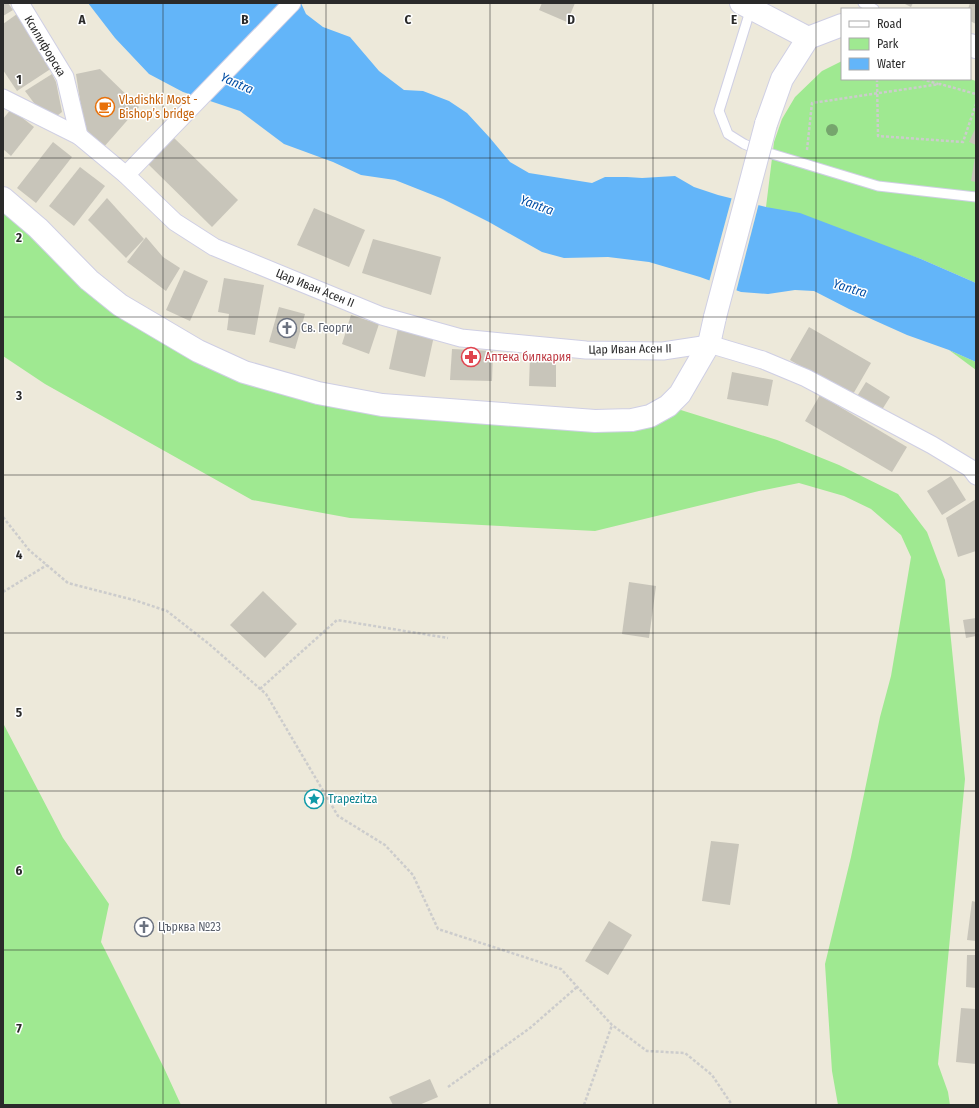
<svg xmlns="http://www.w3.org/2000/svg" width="979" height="1108" font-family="'Fira Sans Condensed',sans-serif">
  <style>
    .green { fill: #9fe991 }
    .water { fill: #63b5f9 }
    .pier { fill: #ede9da }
    .building { fill: #c8c5ba }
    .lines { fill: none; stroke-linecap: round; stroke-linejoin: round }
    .lane-casing { stroke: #cfcfe4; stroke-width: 11 }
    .street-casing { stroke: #cfcfe4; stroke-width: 19 }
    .secondary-casing { stroke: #cfcfe4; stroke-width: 24 }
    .path { stroke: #ccc; stroke-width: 2.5; stroke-dasharray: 3 2; stroke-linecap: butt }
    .lane { stroke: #fff; stroke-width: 9 }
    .street { stroke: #fff; stroke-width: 17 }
    .secondary { stroke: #fff; stroke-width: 22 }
    .secondary-bridge-casing { stroke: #cfcfe4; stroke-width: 24; stroke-linecap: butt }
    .secondary-bridge { stroke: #fff; stroke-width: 22 }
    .tree { fill: #76a56d }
    .grid { fill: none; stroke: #2a2a2a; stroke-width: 1; stroke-opacity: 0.55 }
    .labels { text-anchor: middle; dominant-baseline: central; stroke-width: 3; stroke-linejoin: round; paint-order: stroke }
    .street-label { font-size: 12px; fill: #2a2a2a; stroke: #fff }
    .food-label { font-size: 12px; fill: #c56008; stroke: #fff; text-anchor: start }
    .worship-label { font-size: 12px; fill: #5b616d; stroke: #fff; text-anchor: start }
    .health-label { font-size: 12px; fill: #be3a42; stroke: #fff; text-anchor: start }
    .culture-label { font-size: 12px; fill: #0d838f; stroke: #fff; text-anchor: start }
    .water-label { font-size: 13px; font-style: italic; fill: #024ea5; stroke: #fff }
    .grid-label { font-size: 13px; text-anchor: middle; font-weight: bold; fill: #2a2a2a; stroke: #fff; stroke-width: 3; stroke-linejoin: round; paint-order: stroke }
  </style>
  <rect width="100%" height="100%" fill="#ede9da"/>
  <g class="green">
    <polygon points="842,61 842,79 970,79 976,81 976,283 921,259 766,207 774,142 782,119 795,97 822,71"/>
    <polygon points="3,198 120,305 318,393 595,421 668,406 777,440 839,465 898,494 927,532 945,580 965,779 938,1064 948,1092 950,1105 838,1105 832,1071 825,964 851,857 880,717 891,676 903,605 911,557 901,535 871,509 844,496 799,483 759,491 595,531 350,518 252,500 45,384 3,356"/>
    <polygon points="949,350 976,362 976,370"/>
    <polygon points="3,723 63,838 109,904 101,942 164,1068 181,1105 3,1105"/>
  </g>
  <polygon class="water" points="88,3 301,3 306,14 323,27 350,37 379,71 404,90 423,91 449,101 467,113 490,138 510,162 529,173 592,183 605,177 627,177 642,178 675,176 694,187 718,195 766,207 800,213 921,259 976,283 976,362 949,350 907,335 849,309 814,291 795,290 768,294 741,292 700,277 649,262 608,257 564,258 542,252 489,222 443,199 395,180 361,175 333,162 284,144 240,111 183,92 149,74 115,38"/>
  <polygon class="pier" points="732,197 759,203 736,292 709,282"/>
  <g class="building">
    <polygon points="3,3 8,3 13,10 3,16"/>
    <polygon points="542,3 575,3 567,22 539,10"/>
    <polygon points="903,3 913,3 911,7"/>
    <polygon points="970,3 976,3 976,24 970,21 970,9 968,9"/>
    <polygon points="17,14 52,68 17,91 3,70 3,24"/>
    <polygon points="100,69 139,107 103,148 84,127 76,74"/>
    <polygon points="52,74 56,82 62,112 53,119 34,103 25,91"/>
    <polygon points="11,109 34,127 11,156 3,149 3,119"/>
    <polygon points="976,127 976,145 969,142"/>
    <polygon points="171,135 238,200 212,227 145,161"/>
    <polygon points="53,142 72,157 36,203 17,188"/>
    <polygon points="975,157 976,157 976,182 971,181"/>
    <polygon points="80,167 105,186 74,226 49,206"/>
    <polygon points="107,198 144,239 126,258 88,220"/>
    <polygon points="314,208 365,230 349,267 297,245"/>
    <polygon points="146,237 163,257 180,268 166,291 127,262"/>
    <polygon points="373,239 441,257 431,295 362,273"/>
    <polygon points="184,270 208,281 190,321 166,310"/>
    <polygon points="224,278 264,285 255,335 227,330 229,314 218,312"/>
    <polygon points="279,307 305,314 295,349 269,342"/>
    <polygon points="351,315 379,324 369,354 342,344"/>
    <polygon points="809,327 871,363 852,396 790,360"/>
    <polygon points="398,328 434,336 425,377 389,369"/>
    <polygon points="452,349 493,351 492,381 450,380"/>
    <polygon points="530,355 556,355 556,387 529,386"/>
    <polygon points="732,372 773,380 768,406 727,399"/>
    <polygon points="866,382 890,397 880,413 856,398"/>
    <polygon points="820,395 907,447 892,472 805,421"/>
    <polygon points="951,476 966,500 942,515 927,491"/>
    <polygon points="976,499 976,551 958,557 946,518"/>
    <polygon points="629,582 656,586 649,638 622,634"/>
    <polygon points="263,591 297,624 265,658 230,625"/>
    <polygon points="976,618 976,636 966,638 963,620"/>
    <polygon points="711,841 739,844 730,905 702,901"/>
    <polygon points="972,901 976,902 976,941 967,940"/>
    <polygon points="609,921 632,935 608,975 585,961"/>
    <polygon points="967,955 976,955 976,988 966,987"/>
    <polygon points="961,1008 976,1009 976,1064 956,1062"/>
    <polygon points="430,1079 438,1097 419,1105 393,1105 389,1097"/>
  </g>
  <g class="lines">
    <defs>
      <g id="lane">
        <polyline points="863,3 874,9"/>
        <polyline points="751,8 719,111 728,134 744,144 759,150 878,186 976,197"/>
      </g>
      <g id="street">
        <polyline points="20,3 65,77 79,136"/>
        <polyline points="3,98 79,136 126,175 175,222 214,247 382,316 461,338 586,350 663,351 709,344 763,360 806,378 932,445 970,468 976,476"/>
        <polyline points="126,175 292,3"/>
      </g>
      <g id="secondary">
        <polyline points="741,3 808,38"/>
        <polyline points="970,45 976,47"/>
        <polyline points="766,124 782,79 808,38 842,25"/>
        <polyline points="3,198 38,228 89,280 120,305 198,351 244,372 318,393 382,405 595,421 632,420 650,416 668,406 680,394 709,344 715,317"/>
      </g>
    </defs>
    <use href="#lane" class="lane-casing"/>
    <use href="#street" class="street-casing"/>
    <use href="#secondary" class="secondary-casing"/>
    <g class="path">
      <polyline points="877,79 878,136 963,142 976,104"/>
      <polyline points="922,79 938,84"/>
      <polyline points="807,150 812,103 940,84 976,94"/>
      <polyline points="3,517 29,550 68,583 134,600 167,611 209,644 266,694 338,816 385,845 413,875 438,929 561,969 612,1025 647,1051 685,1053 712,1075 732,1105"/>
      <polyline points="3,592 47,565"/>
      <polyline points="260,689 337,620 448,638"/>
      <polyline points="448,1087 530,1028 577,987"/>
      <polyline points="584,1105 612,1025"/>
    </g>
    <use href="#lane" class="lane"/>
    <use href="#street" class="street"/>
    <use href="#secondary" class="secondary"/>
    <defs>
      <polyline id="secondary-bridge" points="715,317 766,124"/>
    </defs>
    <use href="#secondary-bridge" class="secondary-bridge-casing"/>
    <use href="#secondary-bridge" class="secondary-bridge"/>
  </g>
  <circle class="tree" cx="832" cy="130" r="6"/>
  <path class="grid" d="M163,3v1102M326,3v1102M490,3v1102M653,3v1102M816,3v1102M3,158h973M3,317h973M3,475h973M3,633h973M3,791h973M3,950h973"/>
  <defs>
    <symbol id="cafe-ring" viewBox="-11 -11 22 22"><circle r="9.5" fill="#fff" stroke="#e8710a" stroke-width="1.5"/><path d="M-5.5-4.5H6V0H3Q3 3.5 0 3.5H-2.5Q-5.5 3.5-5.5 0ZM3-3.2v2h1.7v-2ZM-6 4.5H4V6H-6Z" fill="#e8710a"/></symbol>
    <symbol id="church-ring" viewBox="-11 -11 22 22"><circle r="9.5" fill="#fff" stroke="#6b7280" stroke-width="1.5"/><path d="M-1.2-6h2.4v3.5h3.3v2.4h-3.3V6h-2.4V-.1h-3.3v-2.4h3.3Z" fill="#6b7280"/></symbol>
    <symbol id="pharmacy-ring" viewBox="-11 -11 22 22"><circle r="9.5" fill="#fff" stroke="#e0444e" stroke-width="1.5"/><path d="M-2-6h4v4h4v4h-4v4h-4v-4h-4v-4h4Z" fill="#e0444e"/></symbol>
    <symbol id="sight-ring" viewBox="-11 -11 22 22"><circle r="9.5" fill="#fff" stroke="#0f9aa8" stroke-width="1.5"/><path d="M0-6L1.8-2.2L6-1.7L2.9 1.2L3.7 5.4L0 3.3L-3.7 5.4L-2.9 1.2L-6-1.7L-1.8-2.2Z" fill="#0f9aa8"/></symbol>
  </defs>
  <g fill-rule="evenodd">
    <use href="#cafe-ring" x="94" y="96" width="22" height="22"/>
    <use href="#church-ring" x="276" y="317" width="22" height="22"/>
    <use href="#pharmacy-ring" x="460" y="346" width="22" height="22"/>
    <use href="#sight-ring" x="303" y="788" width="22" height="22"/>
    <use href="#church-ring" x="133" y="916" width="22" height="22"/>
  </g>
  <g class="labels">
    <g class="street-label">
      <text transform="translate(45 46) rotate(59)">Ксилифорска</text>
      <text transform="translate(315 288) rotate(22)">Цар Иван Асен II</text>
      <text transform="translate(630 349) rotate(-1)">Цар Иван Асен II</text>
    </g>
    <g class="food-label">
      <text x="119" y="100">Vladishki Most -<tspan x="119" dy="14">Bishop’s bridge</tspan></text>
    </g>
    <g class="worship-label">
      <text x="301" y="328">Св. Георги</text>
      <text x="158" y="927">Църква №23</text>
    </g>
    <g class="health-label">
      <text x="485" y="357">Аптека билкария</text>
    </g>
    <g class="culture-label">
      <text x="328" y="799">Trapezitza</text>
    </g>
    <g class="water-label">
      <text transform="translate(237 83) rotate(24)">Yantra</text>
      <text transform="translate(537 205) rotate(20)">Yantra</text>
      <text transform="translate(850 288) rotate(17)">Yantra</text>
    </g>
  </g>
  <g class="grid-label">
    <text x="82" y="24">A</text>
    <text x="245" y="24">B</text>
    <text x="408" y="24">C</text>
    <text x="571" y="24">D</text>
    <text x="734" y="24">E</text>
    <text x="19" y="84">1</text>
    <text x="19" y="242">2</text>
    <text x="19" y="400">3</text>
    <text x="19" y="559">4</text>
    <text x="19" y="717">5</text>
    <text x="19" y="875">6</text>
    <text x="19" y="1033">7</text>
  </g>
  <rect width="979" height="1108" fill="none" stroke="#2a2a2a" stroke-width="8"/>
  <rect x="841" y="8" width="130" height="72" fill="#ffffff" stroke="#aaaaaa"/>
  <rect x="849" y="21" width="20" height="6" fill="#ffffff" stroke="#aaaaaa"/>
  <text x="877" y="28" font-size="12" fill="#2a2a2a">Road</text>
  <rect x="849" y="38" width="20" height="12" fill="#9fe991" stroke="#aaaaaa"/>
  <text x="877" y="48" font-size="12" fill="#2a2a2a">Park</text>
  <rect x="849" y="58" width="20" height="12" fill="#63b5f9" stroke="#aaaaaa"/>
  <text x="877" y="68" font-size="12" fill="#2a2a2a">Water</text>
</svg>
